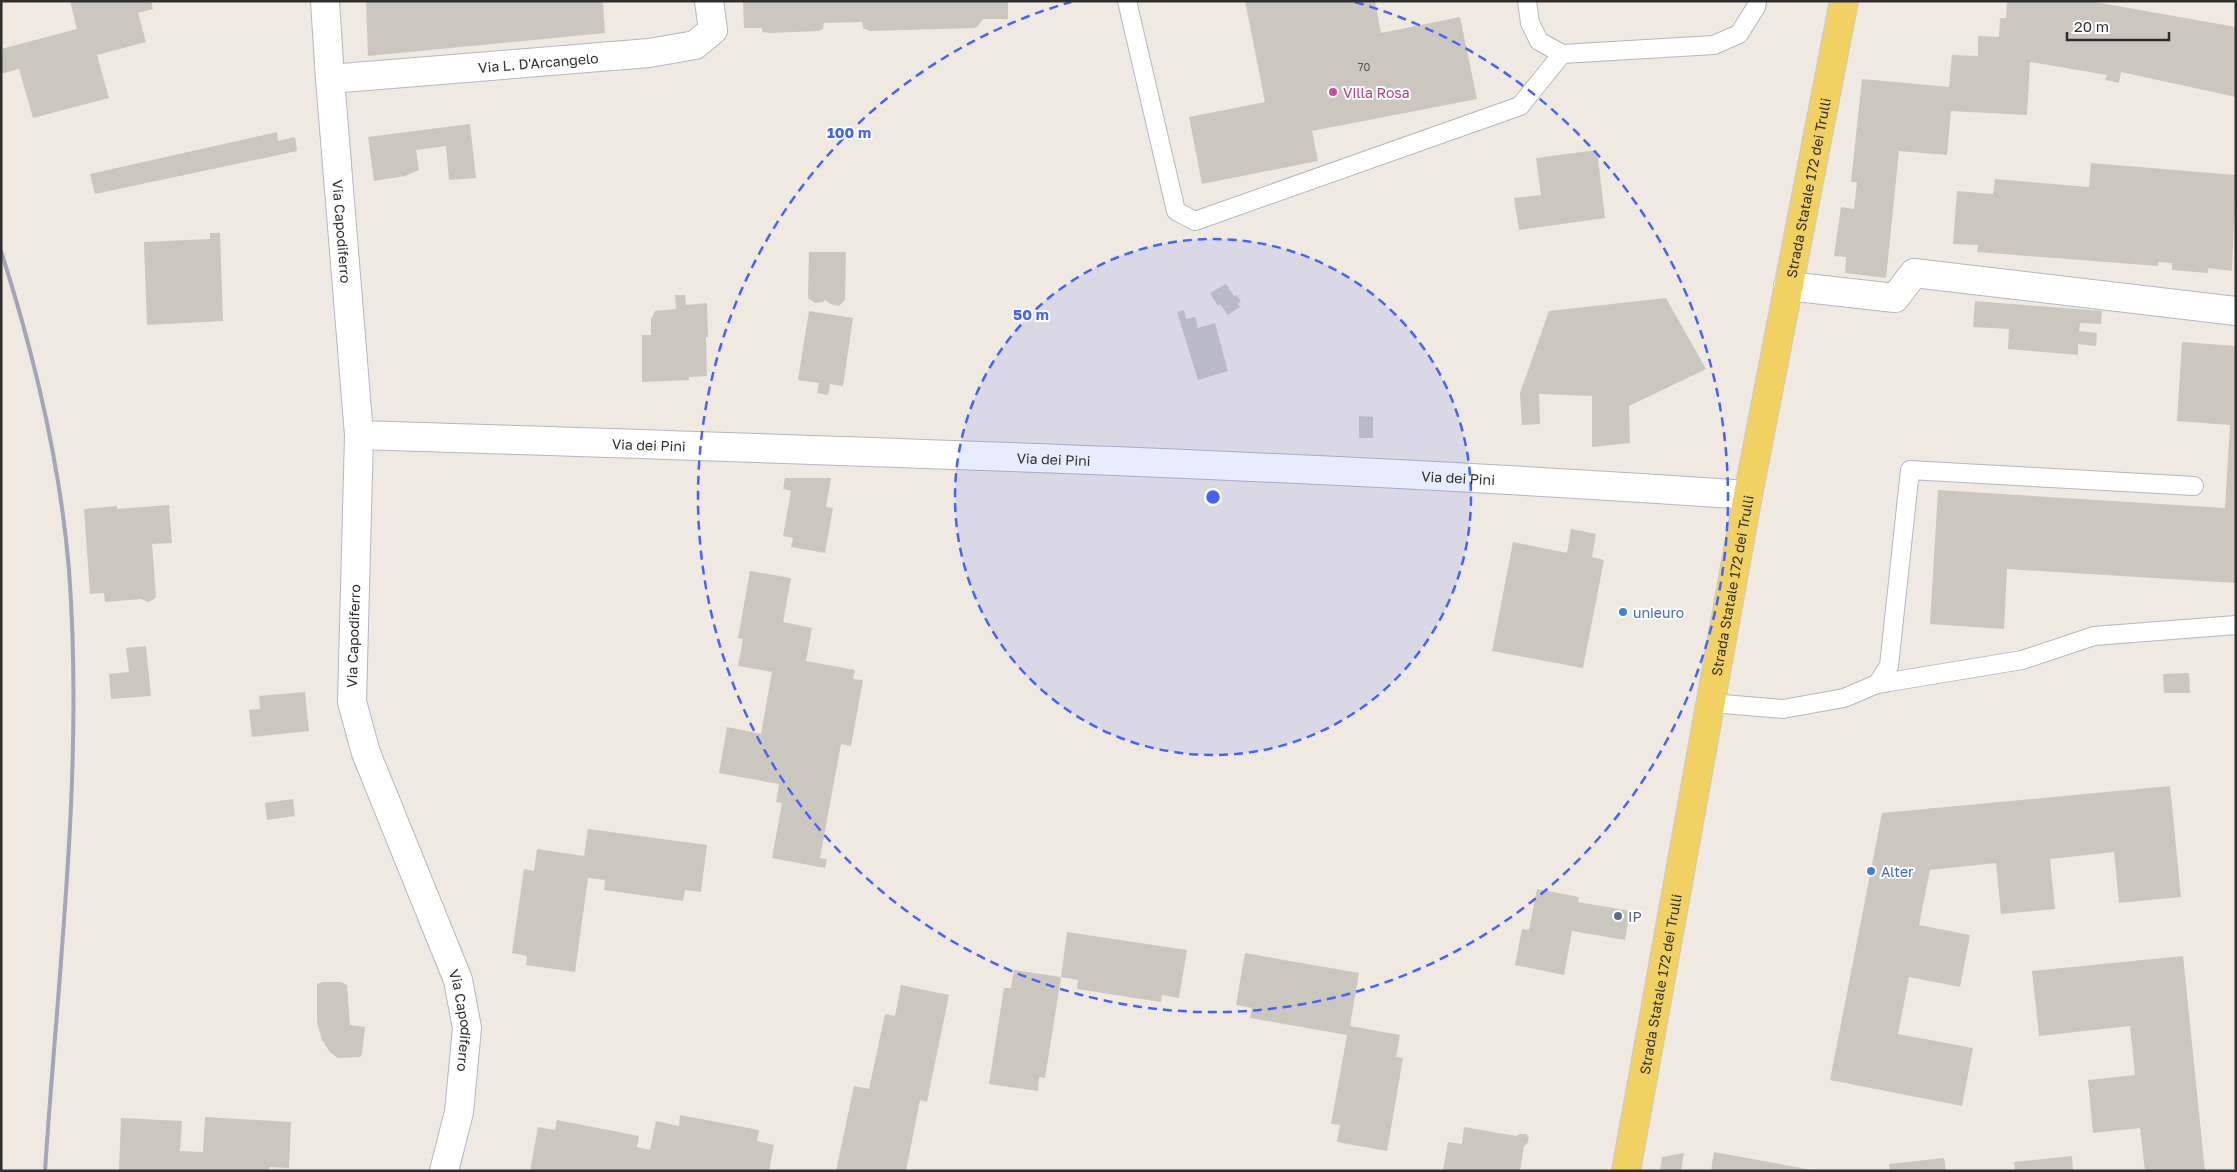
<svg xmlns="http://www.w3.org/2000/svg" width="2237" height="1172" font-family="'Golos Text',sans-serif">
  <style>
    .building { fill: #cbc7bf }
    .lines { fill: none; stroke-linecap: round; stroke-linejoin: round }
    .service-casing { stroke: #b4b7c1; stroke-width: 20 }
    .minor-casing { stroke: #b4b7c1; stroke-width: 30 }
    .primary-casing { stroke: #c9c9c9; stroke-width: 30 }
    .service { stroke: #fff; stroke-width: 18 }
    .minor { stroke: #fff; stroke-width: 28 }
    .primary { stroke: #f2d163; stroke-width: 28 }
    .rail { stroke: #a3a6b8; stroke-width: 4 }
    .ring { fill: none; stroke: #4264fb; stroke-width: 2.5; stroke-dasharray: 9 6 }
    .hotel-dot { fill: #d1479c; stroke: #fff; stroke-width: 2 }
    .shop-dot { fill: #3f7fe0; stroke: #fff; stroke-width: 2 }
    .service-dot { fill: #5c6f8a; stroke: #fff; stroke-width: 2 }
    .labels { text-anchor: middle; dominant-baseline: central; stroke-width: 4; stroke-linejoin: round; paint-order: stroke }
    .number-label { font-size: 11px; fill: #555452 }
    .street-label { font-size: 14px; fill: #2e2e2e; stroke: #fff }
    .hotel-label { font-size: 14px; fill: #b23c85; stroke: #fff; text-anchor: start }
    .shop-label { font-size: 14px; fill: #366cbe; stroke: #fff; text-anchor: start }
    .service-label { font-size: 14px; fill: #4e5e75; stroke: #fff; text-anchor: start }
    .centre { fill: #4264fb; stroke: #fff; stroke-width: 2.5 }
    .ring-label { font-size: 15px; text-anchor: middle; font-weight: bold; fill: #4264fb; stroke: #fff; stroke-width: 4; stroke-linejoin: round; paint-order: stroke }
  </style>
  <rect width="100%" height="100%" fill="#efe9e1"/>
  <g class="building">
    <polygon points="70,1 151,1 153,9 138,13 146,42 97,55 109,98 33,118 19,69 1,74 1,49 77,29"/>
    <polygon points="366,1 603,1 605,33 368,56"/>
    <polygon points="743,1 1008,1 1008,19 983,19 978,26 974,28 870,31 863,28 862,22 824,23 823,29 818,31 769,33 762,32 762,28 744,28"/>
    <polygon points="1245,1 1375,1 1381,33 1460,17 1477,99 1312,131 1318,161 1202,184 1189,117 1265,102"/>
    <polygon points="2007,1 2089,1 2236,27 2236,97 2121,72 2119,83 2105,80 2107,75 2030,62 2027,115 1951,111 1947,155 1899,151 1886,278 1845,273 1846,257 1834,256 1841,207 1854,209 1857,182 1851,182 1862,79 1949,87 1952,55 1978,56 1978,36 1999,37 2000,18 2006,18"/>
    <polygon points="470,124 476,178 449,180 446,146 416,150 419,170 405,176 374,181 368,137"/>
    <polygon points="277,132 278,141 295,137 297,151 95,194 90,174"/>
    <polygon points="1597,150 1605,218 1519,230 1514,198 1541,195 1536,158"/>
    <polygon points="2091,163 2236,175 2232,271 2208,268 2208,273 2172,270 2172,263 2158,262 2158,266 1977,252 1978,245 1953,244 1957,191 1993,194 1995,179 2089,187"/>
    <polygon points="210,233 220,233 223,321 147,325 144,242 210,239"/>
    <polygon points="809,252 846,252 845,300 839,306 831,304 825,300 823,302 815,303 808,298"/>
    <polygon points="1226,284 1234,296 1237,295 1241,302 1238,304 1240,307 1228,315 1220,304 1218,306 1210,293"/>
    <polygon points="675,295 685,295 686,305 707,303 708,337 706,337 707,376 689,377 689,380 642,382 642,335 651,335 651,319 655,311 676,309"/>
    <polygon points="1666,298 1706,369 1629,406 1630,443 1592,447 1592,396 1539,394 1540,424 1522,425 1520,393 1549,311"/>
    <polygon points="1975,301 2102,311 2101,324 2080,323 2079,331 2097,333 2096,346 2078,344 2078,355 2008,349 2009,329 1973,327"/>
    <polygon points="1184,310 1186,319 1195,317 1198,328 1215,323 1228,371 1198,380 1177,312"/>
    <polygon points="809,311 853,318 843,386 830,384 828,395 817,393 819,383 798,380"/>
    <polygon points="2182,342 2236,346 2236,583 2007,569 2004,629 1930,624 1938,490 2225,508 2230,425 2177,421"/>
    <polygon points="1359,416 1373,417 1373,438 1359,438"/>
    <polygon points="785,478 831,478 826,507 833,508 825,553 791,547 793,538 783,536 791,491 783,489"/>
    <polygon points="169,505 172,543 152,544 156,596 154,599 148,602 141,599 105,602 104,593 90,594 84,509 117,506 117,509"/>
    <polygon points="1571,529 1596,534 1592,557 1604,560 1583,668 1492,651 1513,542 1567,553"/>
    <polygon points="750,571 791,578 783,622 812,628 806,661 855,670 853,679 863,680 851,746 841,744 820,858 827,859 825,868 772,858 782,803 776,802 779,784 719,773 727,727 761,734 772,672 738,666 743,639 738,638"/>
    <polygon points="146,646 151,696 111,699 109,674 129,672 126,648"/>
    <polygon points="2189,673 2190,693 2164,693 2163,674"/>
    <polygon points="305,692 309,731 252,737 249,710 260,709 259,696"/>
    <polygon points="2170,786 2181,897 2119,903 2114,852 2050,859 2055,909 2001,914 1996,863 1930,870 1919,925 1970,935 1960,987 1909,977 1898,1034 1973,1048 1962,1106 1830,1080 1882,813"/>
    <polygon points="293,799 295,816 267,820 265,803"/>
    <polygon points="588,829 707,845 701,892 685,890 683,901 604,890 605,880 588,878 575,972 526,965 527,956 512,953 524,869 534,871 537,849 584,856"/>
    <polygon points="1537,889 1579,897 1578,902 1630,911 1625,940 1572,931 1564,975 1515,965 1522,929 1529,930"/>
    <polygon points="1067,932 1187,950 1179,998 1162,995 1161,1002 1077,989 1078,980 1061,977"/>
    <polygon points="1245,953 1359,973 1350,1026 1400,1035 1396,1057 1403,1058 1387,1151 1337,1142 1340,1125 1331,1124 1347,1035 1250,1018 1252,1008 1236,1005"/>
    <polygon points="2183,956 2205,1171 2145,1171 2140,1128 2093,1133 2088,1080 2135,1075 2130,1026 2039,1036 2032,971"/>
    <polygon points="1014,970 1061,977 1045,1078 1039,1077 1038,1091 989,1084 1004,988 1011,988"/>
    <polygon points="323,982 341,982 347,985 350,1025 365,1027 362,1054 360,1057 338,1058 330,1052 322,1040 317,1022 317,984"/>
    <polygon points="901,985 949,995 927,1102 920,1100 906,1171 836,1171 854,1086 869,1089 885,1014 895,1016"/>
    <polygon points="680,1115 759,1130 757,1141 774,1145 769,1171 530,1171 538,1127 555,1130 557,1120 639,1136 637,1147 650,1150 656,1121 679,1126"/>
    <polygon points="205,1117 291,1122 289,1168 269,1167 269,1171 119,1171 121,1118 182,1121 180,1151 203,1152"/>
    <polygon points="1464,1127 1516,1136 1520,1134 1526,1134 1529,1137 1527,1144 1524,1146 1520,1171 1443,1171 1448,1142 1462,1144"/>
    <polygon points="1714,1152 1812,1170 1812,1171 1711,1171"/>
    <polygon points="1684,1153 1681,1171 1660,1171 1662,1157"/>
    <polygon points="2072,1156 2073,1171 2015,1171 2014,1162"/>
    <polygon points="1944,1158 1946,1171 1890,1171 1889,1164"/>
  </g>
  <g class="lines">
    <defs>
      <g id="service">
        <polyline points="1127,1 1176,211 1195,221 1520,106 1562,54"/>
        <polyline points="1527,1 1530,23 1539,41 1562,54 1714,45 1739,34 1756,7 1757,1"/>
        <polyline points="1877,684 2022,660 2094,636 2236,625"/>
        <polyline points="1711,703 1783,709 1844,698 1877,684 1889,666 1910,470 2194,486"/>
      </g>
      <g id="minor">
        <path id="s1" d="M325,1l5,78 29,356 -7,267 14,51 92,227 9,48 -8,84 -15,59"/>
        <path id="s2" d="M330,79l319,-26 46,-8 18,-15 -4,-29"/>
        <polyline points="1788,286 1895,298 1914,273 2236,311"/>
        <path id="s3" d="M359,435c463,15 927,28 1389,60"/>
      </g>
      <g id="primary">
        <path id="s4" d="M1626,1171l122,-676 96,-494"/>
      </g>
    </defs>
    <use href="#service" class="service-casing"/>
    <use href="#minor" class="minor-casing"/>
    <use href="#primary" class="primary-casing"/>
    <use href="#service" class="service"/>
    <use href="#minor" class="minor"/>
    <use href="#primary" class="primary"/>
    <path class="rail" d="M1,251c33,103 59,210 68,319 15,200 -11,402 -24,601"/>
  </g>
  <circle cx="1213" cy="497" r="258" fill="#4264fb" fill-opacity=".12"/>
  <g class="ring">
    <circle cx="1213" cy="497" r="258"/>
    <path d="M1355 2A515 515 0 1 1 1071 2"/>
  </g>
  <circle class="hotel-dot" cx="1333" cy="92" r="5"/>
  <g class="shop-dot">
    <circle cx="1623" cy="612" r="5"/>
    <circle cx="1871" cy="871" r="5"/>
  </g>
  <circle class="service-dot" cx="1618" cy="916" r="5"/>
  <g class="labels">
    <g class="number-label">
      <text x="1364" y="66">70</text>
    </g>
    <g class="street-label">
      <text stroke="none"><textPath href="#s2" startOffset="209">Via L. D'Arcangelo</textPath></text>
      <text stroke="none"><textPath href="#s4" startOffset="1000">Strada Statale 172 dei Trulli</textPath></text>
      <text stroke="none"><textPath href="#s1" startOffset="231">Via Capodiferro</textPath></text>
      <text stroke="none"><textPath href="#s3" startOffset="290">Via dei Pini</textPath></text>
      <text stroke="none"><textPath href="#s3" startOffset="695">Via dei Pini</textPath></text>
      <text stroke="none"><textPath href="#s3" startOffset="1100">Via dei Pini</textPath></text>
      <text stroke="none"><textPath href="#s4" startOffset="595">Strada Statale 172 dei Trulli</textPath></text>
      <text transform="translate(353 636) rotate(-88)">Via Capodiferro</text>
      <text stroke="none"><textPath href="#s4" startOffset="190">Strada Statale 172 dei Trulli</textPath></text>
      <text stroke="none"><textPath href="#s1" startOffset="1041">Via Capodiferro</textPath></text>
    </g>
    <g class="hotel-label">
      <text x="1343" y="92">Villa Rosa</text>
    </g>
    <g class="shop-label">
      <text x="1633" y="612">unieuro</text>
      <text x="1881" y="871">Alter</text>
    </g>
    <g class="service-label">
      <text x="1628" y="916">IP</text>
    </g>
  </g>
  <circle cx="1213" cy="497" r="8" class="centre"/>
  <g class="ring-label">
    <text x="849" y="138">100 m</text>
    <text x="1031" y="320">50 m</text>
  </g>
  <rect width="2237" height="1172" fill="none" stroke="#2e2e2e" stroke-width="5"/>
  <path d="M2067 32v8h102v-8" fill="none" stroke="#2e2e2e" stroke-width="2.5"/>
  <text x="2074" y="32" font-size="15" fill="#2e2e2e" stroke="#ffffff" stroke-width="4" paint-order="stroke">20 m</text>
</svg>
